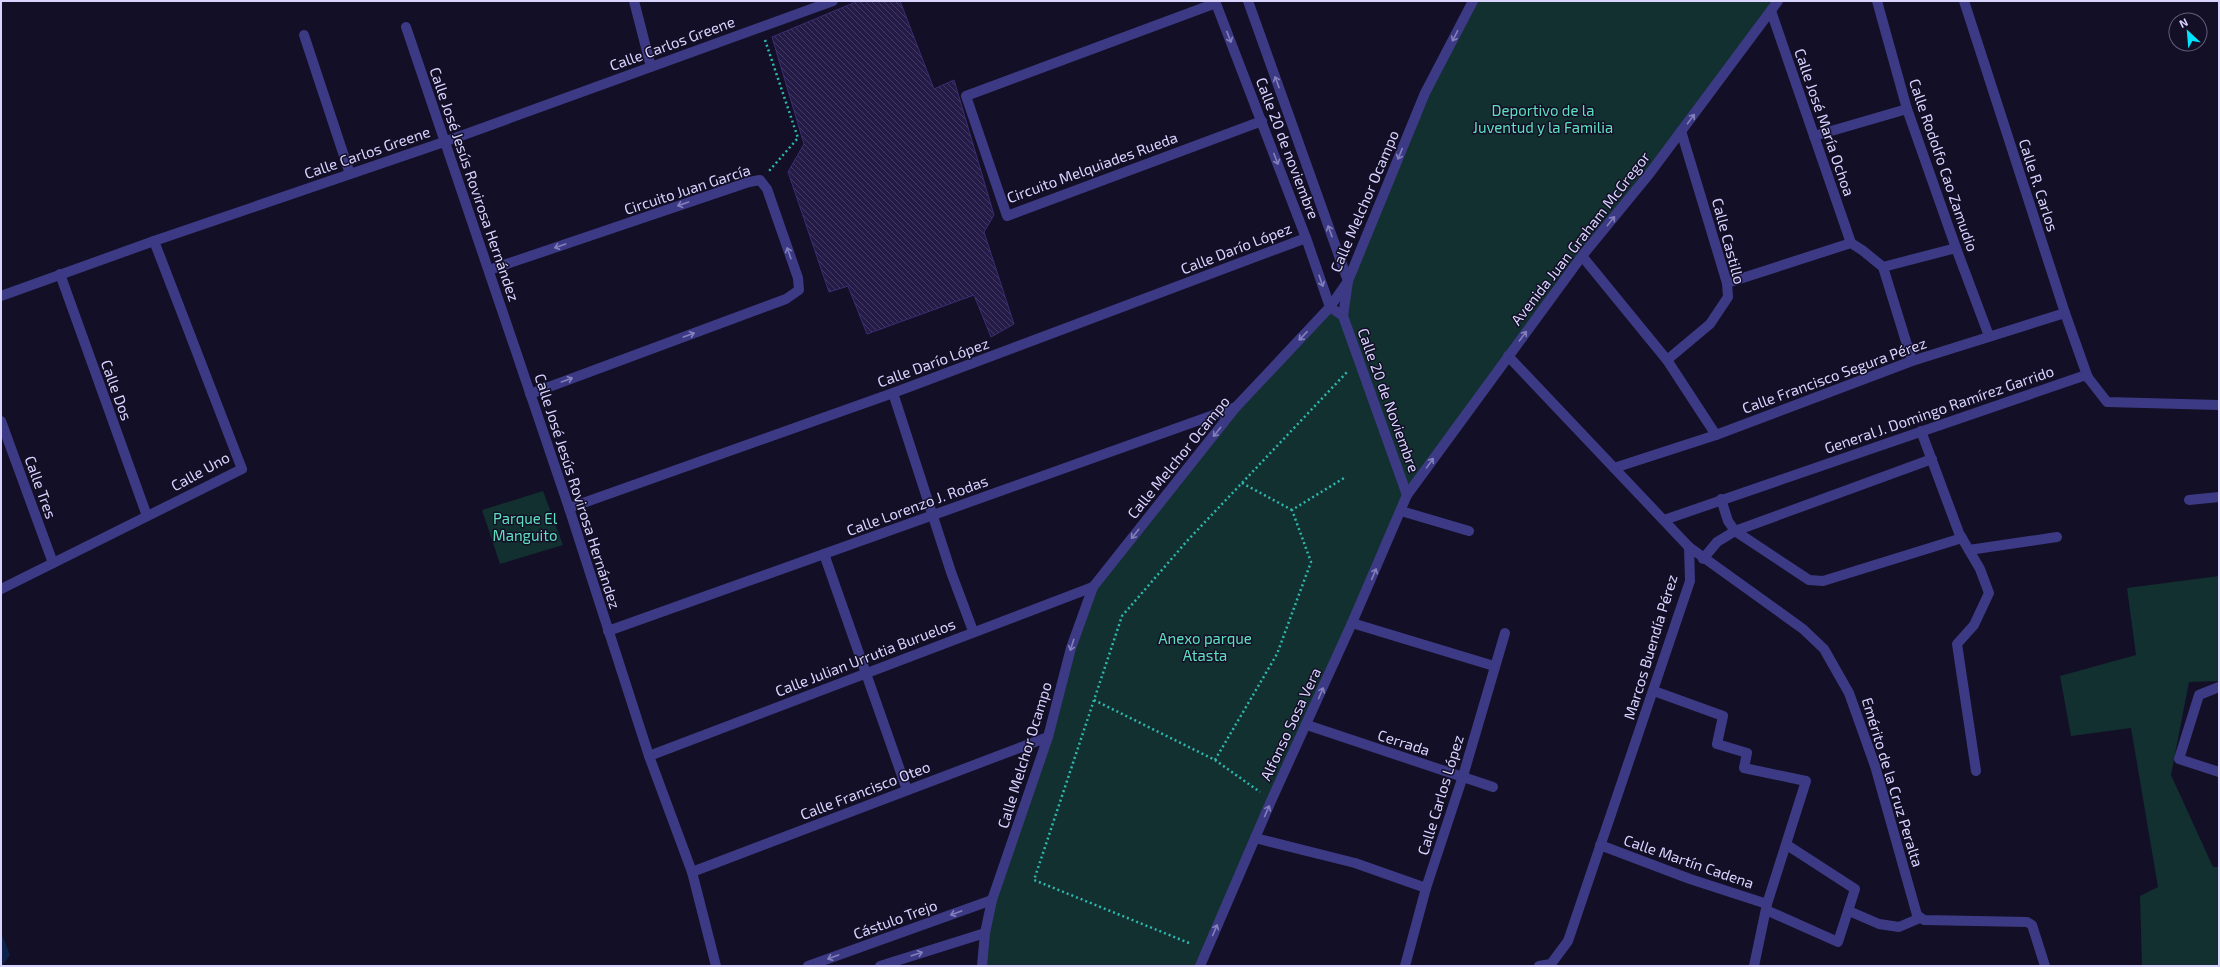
<svg xmlns="http://www.w3.org/2000/svg" width="2220" height="967" font-family="'Exo 2',sans-serif">
  <style>
    .green { fill: #12302f }
    .water { fill: #0c2248 }
    .building { fill: url(#building-back-hatch); stroke: #3b2d73 }
    .lines { fill: none; stroke-linecap: round; stroke-linejoin: round }
    .path { stroke: #2fb8b0; stroke-width: 2.5; stroke-dasharray: 2 3; stroke-linecap: butt }
    .service { stroke: #3d3a85; stroke-width: 10 }
    .minor { stroke: #3d3a85; stroke-width: 10 }
    .tertiary { stroke: #3d3a85; stroke-width: 10 }
    .oneway { stroke: #837fbc }
    .labels { text-anchor: middle; dominant-baseline: central; stroke-width: 3; stroke-linejoin: round; paint-order: stroke }
    .street-label { font-size: 15px; fill: #d9d4ff; stroke: #130f26 }
    .park-label { font-size: 15px; fill: #5fe0c0; stroke: #130f26 }
  </style>
  <defs>
    <pattern id="building-back-hatch" width="6" height="6" patternUnits="userSpaceOnUse"><rect width="6" height="6" fill="#241b47"/><path d="M-1 5l2 2M0 0l6 6M5-1l2 2" fill="none" stroke="#433b63"/></pattern>
  </defs>
  <rect width="100%" height="100%" fill="#130f26"/>
  <g class="green">
    <polygon points="1473,1 1778,1 1407,495 1200,966 982,966 985,933 1093,587 1236,407 1330,307 1342,316 1348,281 1425,93"/>
    <polygon points="543,491 563,545 500,564 482,510"/>
    <polygon points="2219,576 2219,681 2189,682 2171,775 2213,867 2219,867 2219,966 2142,966 2140,896 2158,887 2131,728 2071,736 2060,676 2136,655 2127,588"/>
  </g>
  <polygon class="water" points="1,932 10,955 2,966 1,966"/>
  <polygon class="building" points="858,1 900,1 934,89 954,80 994,215 984,232 1014,324 991,337 974,295 867,334 848,286 829,292 788,172 804,144 772,37"/>
  <g class="lines">
    <g class="path">
      <polyline points="765,40 798,138 769,171"/>
      <polyline points="1242,483 1292,510"/>
      <polyline points="1094,700 1215,760 1260,792"/>
      <polyline points="1215,760 1277,654 1311,562 1292,510 1344,478"/>
      <polyline points="1189,943 1034,880 1122,616 1187,541 1348,371"/>
    </g>
    <g class="service">
      <polyline points="1921,431 1959,533 1980,569 1989,593 1974,625 1957,644 1976,771"/>
      <polyline points="1721,499 1728,521 1735,531 1809,580 1823,581 1962,538"/>
      <polyline points="2189,500 2219,497"/>
      <polyline points="1969,550 2057,537"/>
      <polyline points="1703,559 1717,542 1735,531 1932,459"/>
      <polyline points="2219,687 2199,695 2179,759 2219,772"/>
    </g>
    <g class="minor">
      <polyline points="634,1 651,67"/>
      <polyline points="1215,1 1306,238 1330,307 1343,316"/>
      <polyline points="1248,1 1348,281 1343,316 1407,495"/>
      <polyline points="1877,1 1907,109 1956,248 1989,336"/>
      <polyline points="1964,1 2065,313 2088,378"/>
      <polyline points="1216,3 966,96 1007,216 1262,121"/>
      <polyline points="1771,11 1851,243"/>
      <polyline points="406,27 569,508 649,756 692,872 716,966"/>
      <polyline points="304,35 350,174"/>
      <polyline points="1814,136 1907,109"/>
      <polyline points="1582,256 1667,360 1716,435"/>
      <polyline points="1883,267 1912,361"/>
      <polyline points="489,270 749,182 760,180 767,189 798,278 799,290 786,299 530,394"/>
      <polyline points="60,274 147,516"/>
      <polyline points="1727,283 1851,243 1862,250 1883,267 1956,248"/>
      <polyline points="1,296 154,241 444,142 833,1"/>
      <polyline points="1508,356 1689,547 1690,581 1568,941 1551,964 1539,966"/>
      <polyline points="1667,360 1710,324 1728,297 1727,283 1681,131"/>
      <polyline points="893,393 951,572 973,631"/>
      <polyline points="1,421 53,563"/>
      <polyline points="1614,468 1716,435 1912,361 2065,313"/>
      <polyline points="569,508 893,393 1306,238"/>
      <polyline points="1401,511 1469,531"/>
      <polyline points="1664,520 2086,375 2107,402 2219,405"/>
      <polyline points="1689,547 1803,629 1824,649 1849,693 1875,766 1917,915 1924,920 2027,922 2032,925 2045,966"/>
      <polyline points="824,554 907,790"/>
      <polyline points="1,589 242,469 154,241"/>
      <polyline points="1352,623 1494,666"/>
      <polyline points="608,631 1236,407"/>
      <polyline points="1654,691 1723,716 1717,744 1747,753 1744,768 1806,781 1767,904 1754,966"/>
      <polyline points="1307,725 1493,787"/>
      <polyline points="649,756 1093,587"/>
      <polyline points="1255,838 1355,863 1426,888"/>
      <polyline points="1600,845 1690,879 1767,904"/>
      <polyline points="692,872 1048,737"/>
      <polyline points="1766,910 1838,942 1855,889 1787,845"/>
      <polyline points="1849,911 1879,924 1899,927 1920,918"/>
      <polyline points="1405,966 1426,888 1463,776 1505,633"/>
    </g>
    <g class="tertiary">
      <polyline points="808,966 992,900"/>
      <polyline points="880,966 985,933"/>
      <polyline points="982,966 985,933 992,900 1048,737 1071,648 1093,587 1236,407 1330,307 1348,281 1425,93 1473,1"/>
      <polyline points="1200,966 1271,801 1352,623 1407,495 1582,256 1650,173 1778,1"/>
    </g>
  </g>
  <defs><path id="oneway-shaft" d="M-6 0H5M1.5-3L5.5 0L1.5 3" fill="none" stroke-width="1.6" stroke-linecap="round" stroke-linejoin="round"/></defs>
  <g class="oneway">
    <use href="#oneway-shaft" transform="translate(1455 36) rotate(117)"/>
    <use href="#oneway-shaft" transform="translate(1229 37) rotate(69)"/>
    <use href="#oneway-shaft" transform="translate(1277 82) rotate(-110)"/>
    <use href="#oneway-shaft" transform="translate(1691 119) rotate(-53)"/>
    <use href="#oneway-shaft" transform="translate(1400 154) rotate(112)"/>
    <use href="#oneway-shaft" transform="translate(1276 159) rotate(69)"/>
    <use href="#oneway-shaft" transform="translate(683 204) rotate(161)"/>
    <use href="#oneway-shaft" transform="translate(1611 221) rotate(-51)"/>
    <use href="#oneway-shaft" transform="translate(1330 231) rotate(-110)"/>
    <use href="#oneway-shaft" transform="translate(560 246) rotate(161)"/>
    <use href="#oneway-shaft" transform="translate(789 253) rotate(-109)"/>
    <use href="#oneway-shaft" transform="translate(1321 281) rotate(71)"/>
    <use href="#oneway-shaft" transform="translate(689 335) rotate(-20)"/>
    <use href="#oneway-shaft" transform="translate(1303 336) rotate(133)"/>
    <use href="#oneway-shaft" transform="translate(1523 336) rotate(-53)"/>
    <use href="#oneway-shaft" transform="translate(567 380) rotate(-20)"/>
    <use href="#oneway-shaft" transform="translate(1217 432) rotate(129)"/>
    <use href="#oneway-shaft" transform="translate(1430 463) rotate(-54)"/>
    <use href="#oneway-shaft" transform="translate(1135 534) rotate(129)"/>
    <use href="#oneway-shaft" transform="translate(1374 574) rotate(-67)"/>
    <use href="#oneway-shaft" transform="translate(1072 645) rotate(108)"/>
    <use href="#oneway-shaft" transform="translate(1321 693) rotate(-66)"/>
    <use href="#oneway-shaft" transform="translate(1267 811) rotate(-66)"/>
    <use href="#oneway-shaft" transform="translate(956 913) rotate(160)"/>
    <use href="#oneway-shaft" transform="translate(1215 930) rotate(-67)"/>
    <use href="#oneway-shaft" transform="translate(917 954) rotate(-18)"/>
    <use href="#oneway-shaft" transform="translate(833 957) rotate(160)"/>
  </g>
  <g class="labels">
    <g class="street-label">
      <text transform="translate(672 43) rotate(-20)">Calle Carlos Greene</text>
      <text transform="translate(1825 122) rotate(71)">Calle José María Ochoa</text>
      <text transform="translate(1288 148) rotate(69)">Calle 20 de noviembre</text>
      <text transform="translate(367 152) rotate(-19)">Calle Carlos Greene</text>
      <text transform="translate(1944 165) rotate(71)">Calle Rodolfo Cao Zamudio</text>
      <text transform="translate(1092 167) rotate(-20)">Circuito Melquiades Rueda</text>
      <text transform="translate(475 184) rotate(71)">Calle José Jesús Rovirosa Hernández</text>
      <text transform="translate(2039 185) rotate(72)">Calle R. Carlos</text>
      <text transform="translate(687 189) rotate(-18)">Circuito Juan García</text>
      <text transform="translate(1364 201) rotate(-67)">Calle Melchor Ocampo</text>
      <text transform="translate(1580 238) rotate(-52)">Avenida Juan Graham McGregor</text>
      <text transform="translate(1729 241) rotate(75)">Calle Castillo</text>
      <text transform="translate(1236 248) rotate(-21)">Calle Darío López</text>
      <text transform="translate(933 362) rotate(-20)">Calle Darío López</text>
      <text transform="translate(1834 375) rotate(-20)">Calle Francisco Segura Pérez</text>
      <text transform="translate(117 390) rotate(70)">Calle Dos</text>
      <text transform="translate(1389 400) rotate(70)">Calle 20 de Noviembre</text>
      <text transform="translate(1939 409) rotate(-19)">General J. Domingo Ramírez Garrido</text>
      <text transform="translate(1178 457) rotate(-51)">Calle Melchor Ocampo</text>
      <text transform="translate(200 471) rotate(-29)">Calle Uno</text>
      <text transform="translate(41 487) rotate(70)">Calle Tres</text>
      <text transform="translate(578 491) rotate(72)">Calle José Jesús Rovirosa Hernández</text>
      <text transform="translate(917 505) rotate(-20)">Calle Lorenzo J. Rodas</text>
      <text transform="translate(1650 647) rotate(-73)">Marcos Buendía Pérez</text>
      <text transform="translate(865 657) rotate(-21)">Calle Julian Urrutia Buruelos</text>
      <text transform="translate(1290 724) rotate(-65)">Alfonso Sosa Vera</text>
      <text transform="translate(1404 742) rotate(18)">Cerrada</text>
      <text transform="translate(1024 755) rotate(-73)">Calle Melchor Ocampo</text>
      <text transform="translate(1893 782) rotate(73)">Emérito de la Cruz Peralta</text>
      <text transform="translate(865 790) rotate(-21)">Calle Francisco Oteo</text>
      <text transform="translate(1440 795) rotate(-73)">Calle Carlos López</text>
      <text transform="translate(1689 861) rotate(19)">Calle Martín Cadena</text>
      <text transform="translate(895 919) rotate(-20)">Cástulo Trejo</text>
    </g>
    <g class="park-label">
      <text x="1543" y="110">Deportivo de la<tspan x="1543" dy="17">Juventud y la Familia</tspan></text>
      <text x="525" y="518">Parque El<tspan x="525" dy="17">Manguito</tspan></text>
      <text x="1205" y="638">Anexo parque<tspan x="1205" dy="17">Atasta</tspan></text>
    </g>
  </g>
  <rect width="2220" height="967" fill="none" stroke="#d9d4ff" stroke-width="4"/>
  <g transform="translate(2188 32) rotate(334)"><circle r="19" fill="#130f26" stroke="#625e7d"/>
  <path d="M0-3L7 15L0 10L-7 15Z" fill="#00e5ff"/>
  <text y="-6" font-size="11" font-weight="bold" text-anchor="middle" fill="#d9d4ff">N</text>
  </g>
</svg>
